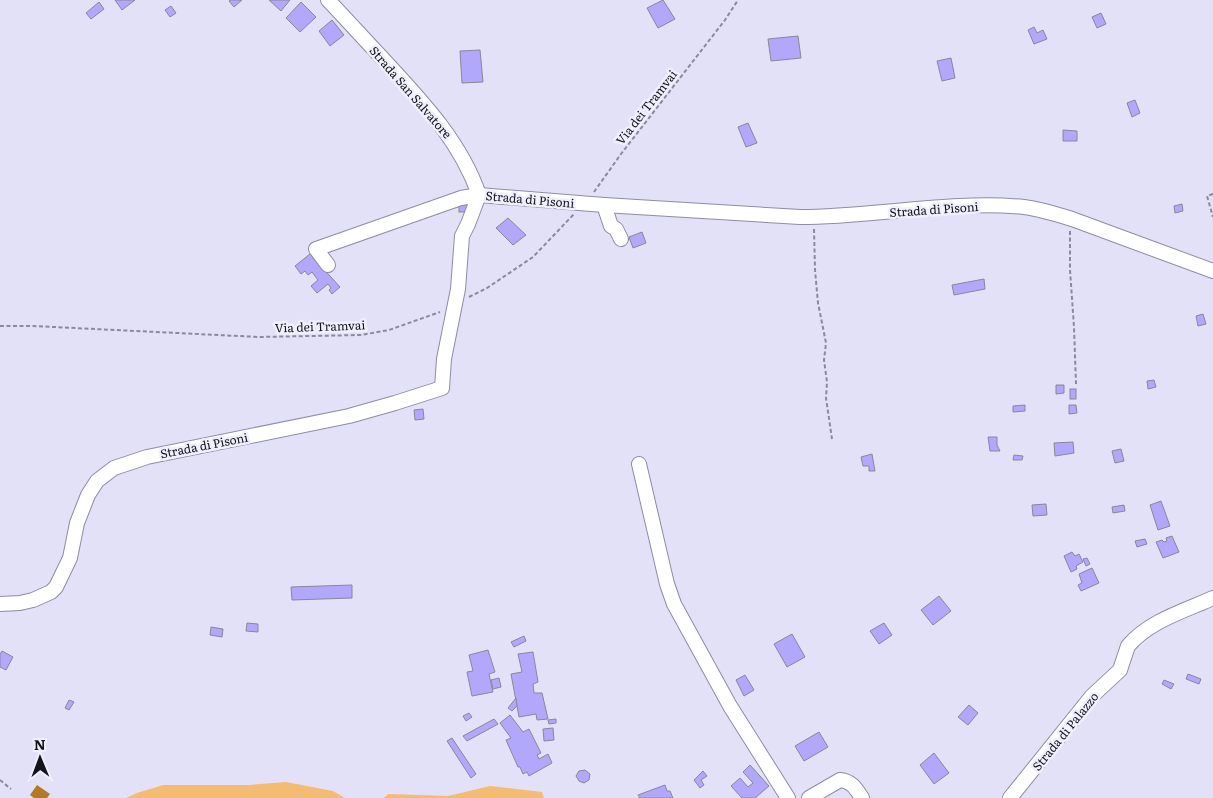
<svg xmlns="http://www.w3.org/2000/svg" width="1213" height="798" font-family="Literata,serif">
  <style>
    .green { fill: #f4bb72 }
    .water { fill: #b27926 }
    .building { fill: #b1a7fb; stroke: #88879c }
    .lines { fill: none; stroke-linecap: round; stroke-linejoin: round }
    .minor-casing { stroke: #8e8ca2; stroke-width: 16 }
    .path { stroke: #8b899a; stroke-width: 2; stroke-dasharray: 4 2.5; stroke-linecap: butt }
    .minor { stroke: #fff; stroke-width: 14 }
    .labels { text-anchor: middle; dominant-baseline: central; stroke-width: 5; stroke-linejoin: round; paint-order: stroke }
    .street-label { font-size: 12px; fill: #15141c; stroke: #f0effd }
  </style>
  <rect width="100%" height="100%" fill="#e3e1f8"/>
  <g class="green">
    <polygon points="286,782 333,791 345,798 126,798 137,793 163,785 249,785"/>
    <polygon points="490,786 542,792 544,798 384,798 388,794 448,796"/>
  </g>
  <polygon class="water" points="37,785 50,794 47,798 34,798 30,795"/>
  <g class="building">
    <polygon points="115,0 135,0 122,10"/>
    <polygon points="231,0 242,0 234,7 229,1"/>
    <polygon points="269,0 290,0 281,11"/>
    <polygon points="663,0 675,19 658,28 647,8"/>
    <polygon points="99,2 104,9 91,19 86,13"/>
    <polygon points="301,2 316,17 300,32 286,18"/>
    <polygon points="171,6 176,13 170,17 165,10"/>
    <polygon points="1101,13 1106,24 1097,28 1092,17"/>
    <polygon points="332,20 344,35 330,46 319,31"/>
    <polygon points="1034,27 1037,33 1043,30 1047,39 1034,44 1028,30"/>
    <polygon points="798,36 801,58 771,61 768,39"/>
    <polygon points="480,50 483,82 462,83 460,51"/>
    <polygon points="951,58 955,78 942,81 937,61"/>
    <polygon points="1135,100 1140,113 1132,117 1127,103"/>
    <polygon points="748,123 757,143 746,147 738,127"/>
    <polygon points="1063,130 1077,131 1077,141 1063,141"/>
    <rect x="459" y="202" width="9" height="10"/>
    <polygon points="1182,204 1183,211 1175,213 1174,206"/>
    <polygon points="508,218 526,235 513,245 496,228"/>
    <polygon points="642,232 646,243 633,248 629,237"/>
    <polygon points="310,254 340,287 332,294 329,290 331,288 328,284 317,293 311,286 318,280 312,272 308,275 305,271 301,274 295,266"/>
    <polygon points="984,279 985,289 954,295 952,285"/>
    <polygon points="1203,314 1206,324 1198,326 1196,316"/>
    <polygon points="1154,380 1156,387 1148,389 1147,381"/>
    <polygon points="1056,385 1064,385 1064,393 1056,394"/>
    <rect x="1070" y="389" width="6" height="10"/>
    <polygon points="1025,405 1025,411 1013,412 1013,406"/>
    <polygon points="1069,405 1076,405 1077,413 1069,414"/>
    <polygon points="423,409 424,419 415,420 414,410"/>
    <polygon points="988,437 997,437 997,445 1000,451 990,451"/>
    <polygon points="1073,442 1074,453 1055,456 1054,443"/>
    <polygon points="1121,449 1124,461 1115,463 1112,451"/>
    <polygon points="872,454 875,471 869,471 869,466 863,466 861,457"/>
    <polygon points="1014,455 1023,456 1022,460 1013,460"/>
    <polygon points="1161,501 1170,526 1158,530 1150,505"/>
    <polygon points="1046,504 1047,515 1033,516 1032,505"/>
    <polygon points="1124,505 1125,511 1113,513 1112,507"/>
    <polygon points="1172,536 1179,552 1163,558 1156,542 1162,540 1164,542 1167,541 1166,538"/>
    <polygon points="1145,539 1147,544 1137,547 1135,541"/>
    <polygon points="1072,552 1075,556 1079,554 1083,562 1076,566 1077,569 1071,572 1064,556"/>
    <polygon points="1087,558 1090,564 1086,566 1083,559"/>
    <polygon points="1092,568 1099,583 1081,591 1078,585 1082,583 1079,574"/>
    <polygon points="352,585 352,598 292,600 291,587"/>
    <polygon points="939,596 951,611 933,625 921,610"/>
    <polygon points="247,623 258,624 258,632 246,631"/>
    <polygon points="884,623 892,635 879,644 870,631"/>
    <polygon points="211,627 223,629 222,637 210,635"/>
    <polygon points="792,634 805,657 787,667 774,644"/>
    <polygon points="524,636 526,641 514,647 511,642"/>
    <polygon points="488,650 495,672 489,674 493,692 472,696 467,672 473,671 469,655"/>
    <polygon points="2,651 13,657 6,670 0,667 0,654"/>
    <polygon points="533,652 538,682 533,684 534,693 542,693 548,719 537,720 536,714 519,717 511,674 522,672 518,654"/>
    <polygon points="1188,674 1201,679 1199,684 1186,679"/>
    <polygon points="745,675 754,690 744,696 736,680"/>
    <polygon points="499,678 501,687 493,689 491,680"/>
    <polygon points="1164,680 1174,684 1171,689 1162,684"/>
    <polygon points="516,698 517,706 512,711 508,708"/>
    <polygon points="69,700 74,702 69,710 65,708"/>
    <polygon points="969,705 978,713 968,725 958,717"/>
    <polygon points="469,713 472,717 466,721 463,716"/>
    <polygon points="510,715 523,732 529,729 541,753 537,755 539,759 548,754 552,763 529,776 527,772 523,774 520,767 518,767 506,740 511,738 500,723"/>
    <polygon points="494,719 498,724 467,741 463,736"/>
    <polygon points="556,719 556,723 549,724 548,720"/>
    <polygon points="553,728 554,740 544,741 543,729"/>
    <polygon points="819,732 828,747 804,761 795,746"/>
    <polygon points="452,738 476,774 471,778 447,741"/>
    <polygon points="934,753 949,773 934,784 920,765"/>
    <polygon points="750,765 769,786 755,798 742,798 731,786 740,778 748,787 753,783 743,772"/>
    <polygon points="585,770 590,774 589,780 584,783 579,781 576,776 579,771"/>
    <polygon points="703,771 707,776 701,780 704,785 700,788 694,780"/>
    <polygon points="665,785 667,791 670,791 673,798 640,798 638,795"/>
  </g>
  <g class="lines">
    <defs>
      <g id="minor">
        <path d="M328,0c19,20 38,41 57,61 37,40 76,81 94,134"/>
        <polyline points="604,205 611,226 616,229 621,239"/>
        <path d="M328,265l-12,-16 145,-51 18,-3 125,10 196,12c73,0 152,-17 224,-10 16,2 32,7 48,12l141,52"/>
        <polyline points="639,464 667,584 674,604 730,706 788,798"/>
        <polyline points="0,604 20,603 33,600 51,592 56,587 70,558 77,523 88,495 97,481 114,468 147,457 349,416 395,403 442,388 444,359 458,289 462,236 468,224 479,195"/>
        <path d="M809,798l31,-18c12,1 16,9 22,18"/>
        <path d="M1010,798l82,-102 28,-26 8,-24c21,-25 56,-35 85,-48"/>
      </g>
    </defs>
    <use href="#minor" class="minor-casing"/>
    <g class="path">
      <polyline points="594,192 621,154 725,20 738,0"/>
      <polyline points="1213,194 1207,196 1213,217"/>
      <polyline points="814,229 815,270 818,303 826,343 824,360 827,382 826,398 832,439"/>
      <polyline points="1070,231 1070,270 1074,327 1076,384"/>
      <polyline points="469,297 487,288 533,257 574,214"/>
      <polyline points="0,326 33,326 259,337 361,335 389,330 440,312"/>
      <polyline points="0,780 11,789"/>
    </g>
    <use href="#minor" class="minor"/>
  </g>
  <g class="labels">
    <g class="street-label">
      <text transform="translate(411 92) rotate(49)">Strada San Salvatore</text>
      <text transform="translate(646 107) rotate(-52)">Via dei Tramvai</text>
      <text transform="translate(530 199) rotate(5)">Strada di Pisoni</text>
      <text transform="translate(934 209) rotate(-4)">Strada di Pisoni</text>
      <text transform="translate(320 326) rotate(-2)">Via dei Tramvai</text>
      <text transform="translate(204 445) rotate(-11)">Strada di Pisoni</text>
      <text transform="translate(1065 731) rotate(-51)">Strada di Palazzo</text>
    </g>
  </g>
  <g transform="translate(40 758) rotate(359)" stroke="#f0effd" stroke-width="4" paint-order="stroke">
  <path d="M0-4L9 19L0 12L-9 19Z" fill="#15141c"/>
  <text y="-8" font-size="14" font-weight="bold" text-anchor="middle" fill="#15141c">N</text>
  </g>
</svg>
